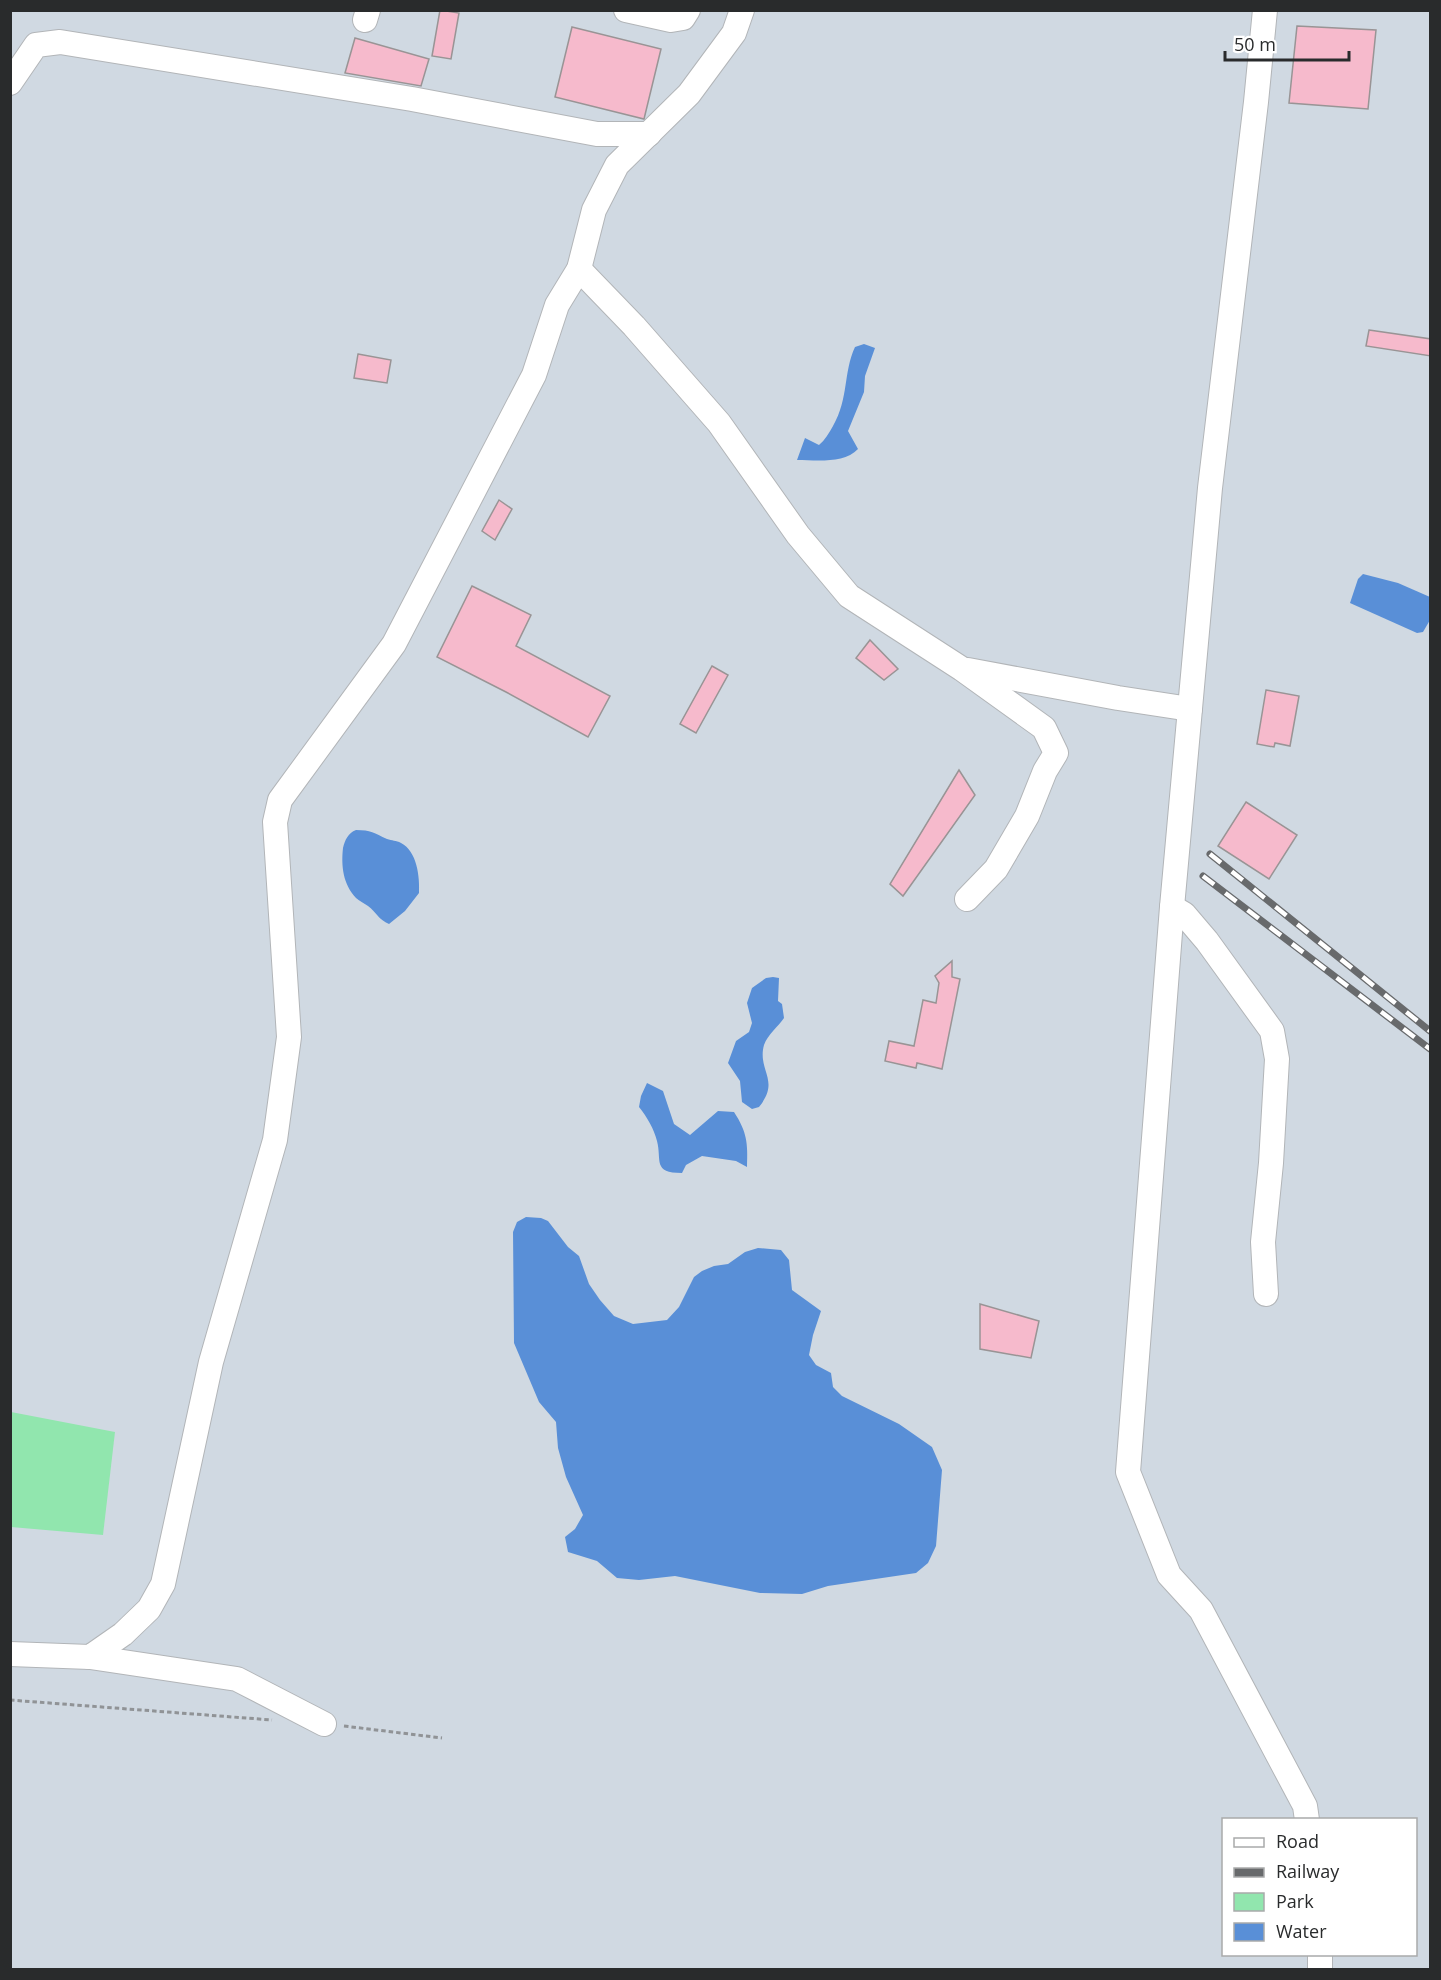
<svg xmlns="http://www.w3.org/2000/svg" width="1441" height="1980" font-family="'Open Sans',sans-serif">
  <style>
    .built { fill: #d0d9e2; fill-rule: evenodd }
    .green { fill: #91e6ae }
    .water { fill: #598fd7 }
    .building { fill: #f6bacc; stroke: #999495; stroke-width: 1.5 }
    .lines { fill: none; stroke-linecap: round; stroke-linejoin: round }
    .minor-casing { stroke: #b2b5b8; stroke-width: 26 }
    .path { stroke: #909396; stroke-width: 3; stroke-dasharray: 4.5 3; stroke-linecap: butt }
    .minor { stroke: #fff; stroke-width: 24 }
    .rail-casing { stroke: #686a6c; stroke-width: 7 }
    .rail { stroke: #fff; stroke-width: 4.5; stroke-dasharray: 14; stroke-linecap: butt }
  </style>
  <rect width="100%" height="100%" fill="#e2e5e9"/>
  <path class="built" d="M11,11h1419v1958l-1419,1zM1224,1820h192v134h-192z"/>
  <polygon class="green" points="11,1412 115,1432 103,1535 11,1527"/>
  <g class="water">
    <path d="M864,344l11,4 -10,28 -1,16 -16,39 10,18c-14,15 -42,11 -61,11l8,-22 14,7c6,-5 10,-12 14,-19 16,-28 10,-53 22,-79z"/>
    <polygon points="1363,574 1398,583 1430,597 1430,620 1423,632 1417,633 1350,603 1358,579"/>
    <path d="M356,830c15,0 18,3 31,9 5,2 9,1 14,4 16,8 19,34 18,50l-14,18 -16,13c-10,-4 -13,-12 -21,-18 -4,-3 -9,-5 -12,-8 -13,-14 -15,-32 -13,-50 2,-8 5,-15 13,-18z"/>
    <path d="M773,977l6,1 -1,23 4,3 2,14c-6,9 -16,16 -20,27 -7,26 17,35 -5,62l-7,2 -10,-7 -2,-21 -12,-18 8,-22 13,-9 3,-9 -5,-20 5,-15 14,-10z"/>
    <path d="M647,1083l16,8 11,33 16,11 28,-24 16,1c13,20 14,31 13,55l-11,-6 -34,-5 -16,9 -4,8c-30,0 -20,-13 -25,-32 -3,-12 -10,-24 -18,-34l2,-11z"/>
    <polygon points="526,1217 541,1218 548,1221 568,1247 579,1256 589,1284 600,1300 614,1316 633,1324 667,1320 679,1307 694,1277 702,1271 714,1266 728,1264 745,1252 758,1248 781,1250 789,1260 792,1290 821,1311 813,1335 809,1355 816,1365 831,1373 833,1387 842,1396 899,1424 932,1447 942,1470 936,1546 928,1563 916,1573 828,1586 802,1594 760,1593 675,1576 639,1580 617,1578 597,1561 568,1552 565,1537 575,1529 583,1515 566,1477 558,1448 556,1422 539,1402 514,1343 513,1232 517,1222"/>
  </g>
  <g class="building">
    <polygon points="440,10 459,13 451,59 432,56"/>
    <polygon points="1297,26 1376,30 1368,109 1289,103"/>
    <polygon points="572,27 661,49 644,119 555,97"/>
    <polygon points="355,38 429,59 421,86 345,73"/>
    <polygon points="1369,330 1431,339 1431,356 1366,346"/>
    <polygon points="358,354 391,360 387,383 354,378"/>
    <polygon points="499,500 512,509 495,540 482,531"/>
    <polygon points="472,586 531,615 516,646 610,696 588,737 506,692 437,657"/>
    <polygon points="870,640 898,669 884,680 856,658"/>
    <polygon points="712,666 728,675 696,733 680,724"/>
    <polygon points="1266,690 1299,696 1290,746 1275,743 1274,747 1257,744"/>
    <polygon points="959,770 975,795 903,896 890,884"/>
    <polygon points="1246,802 1297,835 1269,879 1218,846"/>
    <polygon points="952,961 952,977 960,979 942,1069 917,1063 916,1068 885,1061 889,1041 914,1046 923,1000 936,1003 939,983 935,976"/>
    <polygon points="980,1304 1039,1321 1031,1358 980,1349"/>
  </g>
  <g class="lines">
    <defs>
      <g id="minor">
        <polyline points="626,10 671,20 683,18 688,10"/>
        <polyline points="1265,10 1256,102 1210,488 1172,907 1128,1472 1169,1575 1201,1610 1305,1806 1307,1820"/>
        <polyline points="365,20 368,10"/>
        <polyline points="10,83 36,45 60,42 412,99 597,134 649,134"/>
        <polyline points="579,269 634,326 719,423 798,535 849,596 962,669 1044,728 1056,753 1045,771 1027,816 996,869 967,899"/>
        <polyline points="968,670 1118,698 1190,709"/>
        <polyline points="1172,907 1184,914 1207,941 1272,1031 1277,1059 1271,1163 1263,1242 1266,1294"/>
        <polyline points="10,1654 90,1657 123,1634 149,1609 163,1584 211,1362 275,1140 289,1037 275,822 280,800 394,644 534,375 557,305 579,269 594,210 617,165 689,94 734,33 742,10"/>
        <polyline points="90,1657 237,1679 324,1724"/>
        <polyline points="1320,1954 1320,1970"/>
      </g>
    </defs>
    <use href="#minor" class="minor-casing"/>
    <g class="path">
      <polyline points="10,1700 272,1720"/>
      <polyline points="344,1726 442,1738"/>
    </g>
    <use href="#minor" class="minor"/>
    <defs>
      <g id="rail">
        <polyline points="1210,854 1430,1031"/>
        <polyline points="1203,876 1430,1049"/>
      </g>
    </defs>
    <use href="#rail" class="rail-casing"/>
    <use href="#rail" class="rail"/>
  </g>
  <rect width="1441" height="1980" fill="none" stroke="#292b2c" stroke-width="24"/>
  <rect x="1222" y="1818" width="195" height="138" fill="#ffffff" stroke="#a9aaab" stroke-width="1.5"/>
  <rect x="1234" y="1838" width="30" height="9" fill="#ffffff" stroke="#a9aaab" stroke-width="1.5"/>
  <text x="1276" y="1848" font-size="18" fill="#292b2c">Road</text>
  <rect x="1234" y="1868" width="30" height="9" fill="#686a6c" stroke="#a9aaab" stroke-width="1.5"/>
  <text x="1276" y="1878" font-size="18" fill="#292b2c">Railway</text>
  <rect x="1234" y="1893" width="30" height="18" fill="#91e6ae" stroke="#a9aaab" stroke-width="1.5"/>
  <text x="1276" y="1908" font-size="18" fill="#292b2c">Park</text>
  <rect x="1234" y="1923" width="30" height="18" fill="#598fd7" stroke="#a9aaab" stroke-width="1.5"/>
  <text x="1276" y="1938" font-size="18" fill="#292b2c">Water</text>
  <path d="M1225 51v9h124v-9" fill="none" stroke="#292b2c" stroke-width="3"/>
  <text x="1234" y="51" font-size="18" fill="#292b2c" stroke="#ffffff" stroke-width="4.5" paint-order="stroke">50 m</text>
</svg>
